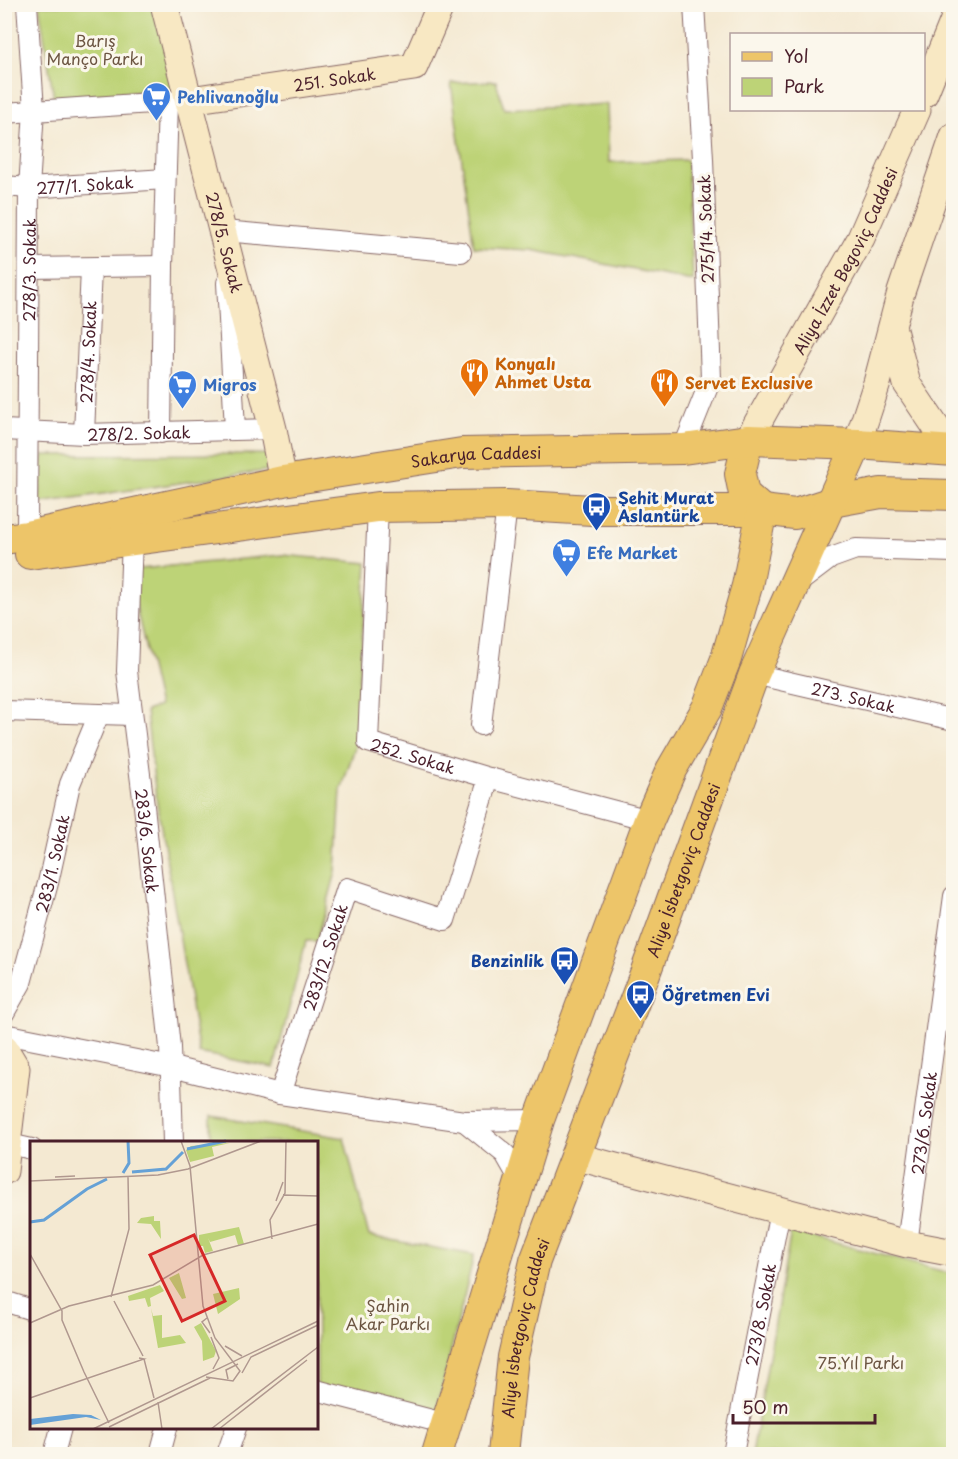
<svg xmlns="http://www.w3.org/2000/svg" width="958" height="1459" font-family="'Playpen Sans',sans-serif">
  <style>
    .green { fill: #bdd377; stroke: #847951; stroke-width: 1.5 }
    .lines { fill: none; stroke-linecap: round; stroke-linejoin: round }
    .street-casing { stroke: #866665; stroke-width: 22 }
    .secondary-casing { stroke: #866665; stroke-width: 29 }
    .primary-casing { stroke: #866665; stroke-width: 32 }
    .street { stroke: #fff; stroke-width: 20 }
    .secondary { stroke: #f8e8c3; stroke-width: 27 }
    .primary { stroke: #edc569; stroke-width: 30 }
    .labels { text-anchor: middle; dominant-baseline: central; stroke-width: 6; stroke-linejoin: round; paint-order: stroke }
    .park-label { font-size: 16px; fill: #6c5542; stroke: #fbf7ec }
    .street-label { font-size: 16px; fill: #4a1f2b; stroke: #fbf7ec }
    .shop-label { font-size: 16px; font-weight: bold; fill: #366cbe; stroke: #fbf7ec; text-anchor: start }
    .food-label { font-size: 16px; font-weight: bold; fill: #c56008; stroke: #fbf7ec; text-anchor: start }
    .transit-label { font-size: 16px; font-weight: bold; fill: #164399; stroke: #fbf7ec; text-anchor: start }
    .inset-river { fill: none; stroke: #65a1d6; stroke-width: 3 }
    .inset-road { fill: none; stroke: #b0988f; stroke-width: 1.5 }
    .view { fill: #d62828; fill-opacity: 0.15; stroke: #d62828; stroke-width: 3 }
    .inset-edge { fill: none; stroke: #4a1f2b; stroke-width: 3 }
  </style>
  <rect width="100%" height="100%" fill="#fbf7ec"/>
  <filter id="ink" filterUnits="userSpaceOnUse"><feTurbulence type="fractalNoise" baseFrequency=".0167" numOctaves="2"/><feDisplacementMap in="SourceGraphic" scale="12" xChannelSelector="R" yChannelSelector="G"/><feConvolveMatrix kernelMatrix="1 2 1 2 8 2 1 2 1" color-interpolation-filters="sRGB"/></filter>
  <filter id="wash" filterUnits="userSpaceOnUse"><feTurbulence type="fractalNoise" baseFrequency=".008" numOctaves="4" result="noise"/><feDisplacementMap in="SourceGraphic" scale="24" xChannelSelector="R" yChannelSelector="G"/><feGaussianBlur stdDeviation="1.35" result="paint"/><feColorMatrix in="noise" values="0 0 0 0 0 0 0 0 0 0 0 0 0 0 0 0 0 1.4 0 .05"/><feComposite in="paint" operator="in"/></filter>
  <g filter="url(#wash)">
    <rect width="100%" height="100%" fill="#f4e9d2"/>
    <g class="green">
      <polygon points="39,5 157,5 182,88 54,99"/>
      <polygon points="496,81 504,109 607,104 609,162 687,160 693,281 531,250 474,247 451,83"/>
      <polygon points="277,454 278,469 39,503 43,455"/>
      <polygon points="282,555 367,563 355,747 341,790 336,872 317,941 306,941 274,1068 199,1053 156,797 146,711 159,706 136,607 130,570"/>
      <polygon points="211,1116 344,1138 369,1236 474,1255 434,1421 317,1390 316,1142 211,1142"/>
      <polygon points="791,1231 953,1274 953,1454 752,1454"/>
    </g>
  </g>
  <g filter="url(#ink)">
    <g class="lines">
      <defs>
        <g id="street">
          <polyline points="4,113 181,101"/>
          <path id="s1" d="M4,186l25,2 136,-9"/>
          <polyline points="224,244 224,231 461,252"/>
          <polyline points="30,268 163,266"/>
          <polyline points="227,283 235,429"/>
          <path id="s2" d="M4,430l80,4 189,-5"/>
          <polyline points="161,433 163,266 168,103"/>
          <path id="s3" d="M84,434l7,-166"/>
          <polyline points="683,449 711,379 703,159 694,4"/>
          <path id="s4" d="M378,507l-10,235 121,36 160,42"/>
          <path id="s5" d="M27,536l2,-348 5,-78 -7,-106"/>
          <path id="s6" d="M132,539l-5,132 17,135 26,241 3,95"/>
          <polyline points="798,583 831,558 856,549 954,552"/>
          <path id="s7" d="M754,674l200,46"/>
          <polyline points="4,711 132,715"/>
          <polyline points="481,725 507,505"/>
          <path id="s8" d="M4,1013l17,-30 27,-100 22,-99 29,-70"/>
          <polyline points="4,1034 172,1067 280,1094 464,1121 539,1120"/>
          <path id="s9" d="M280,1094l67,-206 98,32 44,-142"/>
          <polyline points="464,1121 505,1154 521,1182"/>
          <polyline points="9,1144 32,1149"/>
          <path id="s10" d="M907,1244l47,-348"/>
          <polyline points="4,1301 32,1310"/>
          <polyline points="316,1390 447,1424"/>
          <polyline points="54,1454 61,1428"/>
          <polyline points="160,1454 167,1428"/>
          <polyline points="227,1454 236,1428"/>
          <path id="s11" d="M733,1454l47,-244"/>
        </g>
        <g id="secondary">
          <path id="s12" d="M164,4l109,425 10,52"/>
          <polyline points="924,94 954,20"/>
          <path id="s13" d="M190,100l224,-33 27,-63"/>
          <polyline points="893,330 907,384 952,451"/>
          <path id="s14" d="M748,440l113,-202 56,-128"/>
          <polyline points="857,444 877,383 901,292 954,136"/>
          <polyline points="4,1048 16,1068 4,1171"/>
          <polyline points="574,1156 907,1244 954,1253"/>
        </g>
        <g id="primary">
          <polyline points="748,440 740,474 744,494 762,510"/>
          <path id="s15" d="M4,539l23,-3 256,-55 179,-28 221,-4 65,-9 109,4 97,7"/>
          <polyline points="30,554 378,507 507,505 592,510 762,510 795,514 832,502 881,493 954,495"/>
          <polyline points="437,1454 539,1120 649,820 671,770 707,708 726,659 747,586 762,510"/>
          <path id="s16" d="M503,1454l10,-97 22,-96 108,-282 111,-305 103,-230"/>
        </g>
      </defs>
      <use href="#street" class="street-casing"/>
      <use href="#secondary" class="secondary-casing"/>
      <use href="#primary" class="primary-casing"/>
      <use href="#street" class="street"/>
      <use href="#secondary" class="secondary"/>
      <use href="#primary" class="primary"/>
    </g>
  </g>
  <defs>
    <symbol id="supermarket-pin" viewBox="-11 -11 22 30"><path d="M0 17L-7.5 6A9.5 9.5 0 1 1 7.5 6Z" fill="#3f7fe0" stroke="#fbf7ec"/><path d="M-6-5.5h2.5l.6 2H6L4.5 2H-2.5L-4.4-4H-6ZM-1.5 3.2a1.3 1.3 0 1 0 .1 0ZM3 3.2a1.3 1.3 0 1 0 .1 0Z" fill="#fff"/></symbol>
    <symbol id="restaurant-pin" viewBox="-11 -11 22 30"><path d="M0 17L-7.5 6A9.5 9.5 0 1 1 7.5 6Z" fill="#e8710a" stroke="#fbf7ec"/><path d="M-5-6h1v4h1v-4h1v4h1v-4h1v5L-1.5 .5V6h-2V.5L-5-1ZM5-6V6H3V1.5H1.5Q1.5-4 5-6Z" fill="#fff"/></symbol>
    <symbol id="bus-pin" viewBox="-11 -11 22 30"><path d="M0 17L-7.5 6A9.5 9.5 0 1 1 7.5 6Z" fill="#1a4fb4" stroke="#fbf7ec"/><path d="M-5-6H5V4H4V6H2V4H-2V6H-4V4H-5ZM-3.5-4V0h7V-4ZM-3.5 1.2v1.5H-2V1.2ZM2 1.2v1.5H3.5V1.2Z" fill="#fff"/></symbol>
  </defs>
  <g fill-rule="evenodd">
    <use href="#supermarket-pin" x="140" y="80" width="33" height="45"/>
    <use href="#restaurant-pin" x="458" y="356" width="33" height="45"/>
    <use href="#restaurant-pin" x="648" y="366" width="33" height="45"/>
    <use href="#supermarket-pin" x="166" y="368" width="33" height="45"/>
    <use href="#bus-pin" x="580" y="490" width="33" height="45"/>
    <use href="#supermarket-pin" x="550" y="536" width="33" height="45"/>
    <use href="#bus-pin" x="548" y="944" width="33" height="45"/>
    <use href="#bus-pin" x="624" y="978" width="33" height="45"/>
  </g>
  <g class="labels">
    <g class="park-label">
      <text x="95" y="40">Barış<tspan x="95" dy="18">Manço Parkı</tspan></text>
      <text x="388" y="1305">Şahin<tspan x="388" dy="18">Akar Parkı</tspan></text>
      <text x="861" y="1362">75.Yıl Parkı</text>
    </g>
    <g class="street-label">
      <text stroke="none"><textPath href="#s13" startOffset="146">251. Sokak</textPath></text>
      <text stroke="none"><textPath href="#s1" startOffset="81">277/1. Sokak</textPath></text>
      <text transform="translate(705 229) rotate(-92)">275/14. Sokak</text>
      <text stroke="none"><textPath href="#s12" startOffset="246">278/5. Sokak</textPath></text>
      <text stroke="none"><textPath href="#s14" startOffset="204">Aliya İzzet Begoviç Caddesi</textPath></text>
      <text stroke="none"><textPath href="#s5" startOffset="266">278/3. Sokak</textPath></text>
      <text stroke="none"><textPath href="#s3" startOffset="82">278/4. Sokak</textPath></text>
      <text stroke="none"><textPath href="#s2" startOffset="135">278/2. Sokak</textPath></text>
      <text stroke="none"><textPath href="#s15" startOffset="480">Sakarya Caddesi</textPath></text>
      <text stroke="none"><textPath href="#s7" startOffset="102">273. Sokak</textPath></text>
      <text stroke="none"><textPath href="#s4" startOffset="282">252. Sokak</textPath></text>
      <text stroke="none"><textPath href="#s6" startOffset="303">283/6. Sokak</textPath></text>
      <text stroke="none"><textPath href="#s8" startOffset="158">283/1. Sokak</textPath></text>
      <text stroke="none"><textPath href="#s16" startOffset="614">Aliye İsbetgoviç Caddesi</textPath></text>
      <text stroke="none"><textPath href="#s9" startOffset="144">283/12. Sokak</textPath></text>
      <text stroke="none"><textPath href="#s10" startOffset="122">273/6. Sokak</textPath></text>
      <text stroke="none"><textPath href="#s11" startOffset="142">273/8. Sokak</textPath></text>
      <text stroke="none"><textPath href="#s16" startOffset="128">Aliye İsbetgoviç Caddesi</textPath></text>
    </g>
    <g class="shop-label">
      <text x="177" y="96">Pehlivanoğlu</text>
      <text x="203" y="384">Migros</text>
      <text x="587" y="552">Efe Market</text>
    </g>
    <g class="food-label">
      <text x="495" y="363">Konyalı<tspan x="495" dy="18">Ahmet Usta</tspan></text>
      <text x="685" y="382">Servet Exclusive</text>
    </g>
    <g class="transit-label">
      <text x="618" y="497">Şehit Murat<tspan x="618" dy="18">Aslantürk</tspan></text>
      <text x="544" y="960" text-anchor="end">Benzinlik</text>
      <text x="662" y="994">Öğretmen Evi</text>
    </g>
  </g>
  <g transform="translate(30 1141)">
    <rect width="288" height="288" fill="#f4e9d2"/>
    <path d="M200,2l-18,4 2,9 -24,6 -4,-12 5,-4zM124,75v5h6l1,18 -10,-15 -14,-1 4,-5zM209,86l5,17 -6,1 -3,-10 -25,7 -2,-4 5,13 -8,2 -2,-7h-4v-11zM149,132l7,25 -4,1 -13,-21zM130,144l4,6 -14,7 1,8 -3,1 -3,-9 -16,3 -1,-5zM209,147l1,11 -22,15 -5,-20zM121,167l2,8 9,-1v23l18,-3 6,8 -28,5zM171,182l15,28 -2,6 -11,4 -1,-20 -8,-14z" fill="#bdd377"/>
    <path d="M43,273l18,1 10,5 -15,-3 -56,8v-6z" fill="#65a1d6"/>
    <path class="inset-river" d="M157,8l39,-8M102,31l34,-3 17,-17M93,32l6,-10 -1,-22M0,81l14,-2 43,-31 20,-10"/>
    <path class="inset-road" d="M151,0l9,25 13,140 12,32 25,33 -7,10 -27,-4M25,36l20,-1M0,40l128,-6 30,-6 73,-28M253,54l35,1M246,60l7,-19M242,98l-2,-19 15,-27 1,-52M0,113l32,57v9l22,52 25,51M81,156l18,-68 -1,-52M84,160l29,55M177,177l-5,4 8,11M0,182l39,-17 84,-21 50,-30 115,-31M181,196l8,21 -6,11M195,205l17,10M114,218l10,39M212,232l9,-16 67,-32M198,238l-2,-9 12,-6M0,257l114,-39 -5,-1M128,261l4,27M79,286l101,-49M63,288l225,-108M181,288l107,-82M189,288l88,-69"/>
    <path class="view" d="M164,94l31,66 -43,20 -32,-66z"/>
    <rect width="288" height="288" class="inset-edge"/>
  </g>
  <rect width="958" height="1459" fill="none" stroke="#fbf7ec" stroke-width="24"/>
  <rect x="730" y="33" width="195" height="78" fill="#fbf7ec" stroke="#b4a19f" stroke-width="1.5"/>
  <rect x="742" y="52" width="30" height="9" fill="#edc569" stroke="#b4a19f" stroke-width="1.5"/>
  <text x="784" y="63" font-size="18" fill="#4a1f2b">Yol</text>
  <rect x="742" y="78" width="30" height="18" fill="#bdd377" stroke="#b4a19f" stroke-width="1.5"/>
  <text x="784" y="93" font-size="18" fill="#4a1f2b">Park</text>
  <path d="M733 1414v9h142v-9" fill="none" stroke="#4a1f2b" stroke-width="3"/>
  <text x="742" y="1414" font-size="18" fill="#4a1f2b" stroke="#fbf7ec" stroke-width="4.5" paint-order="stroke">50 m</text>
</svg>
